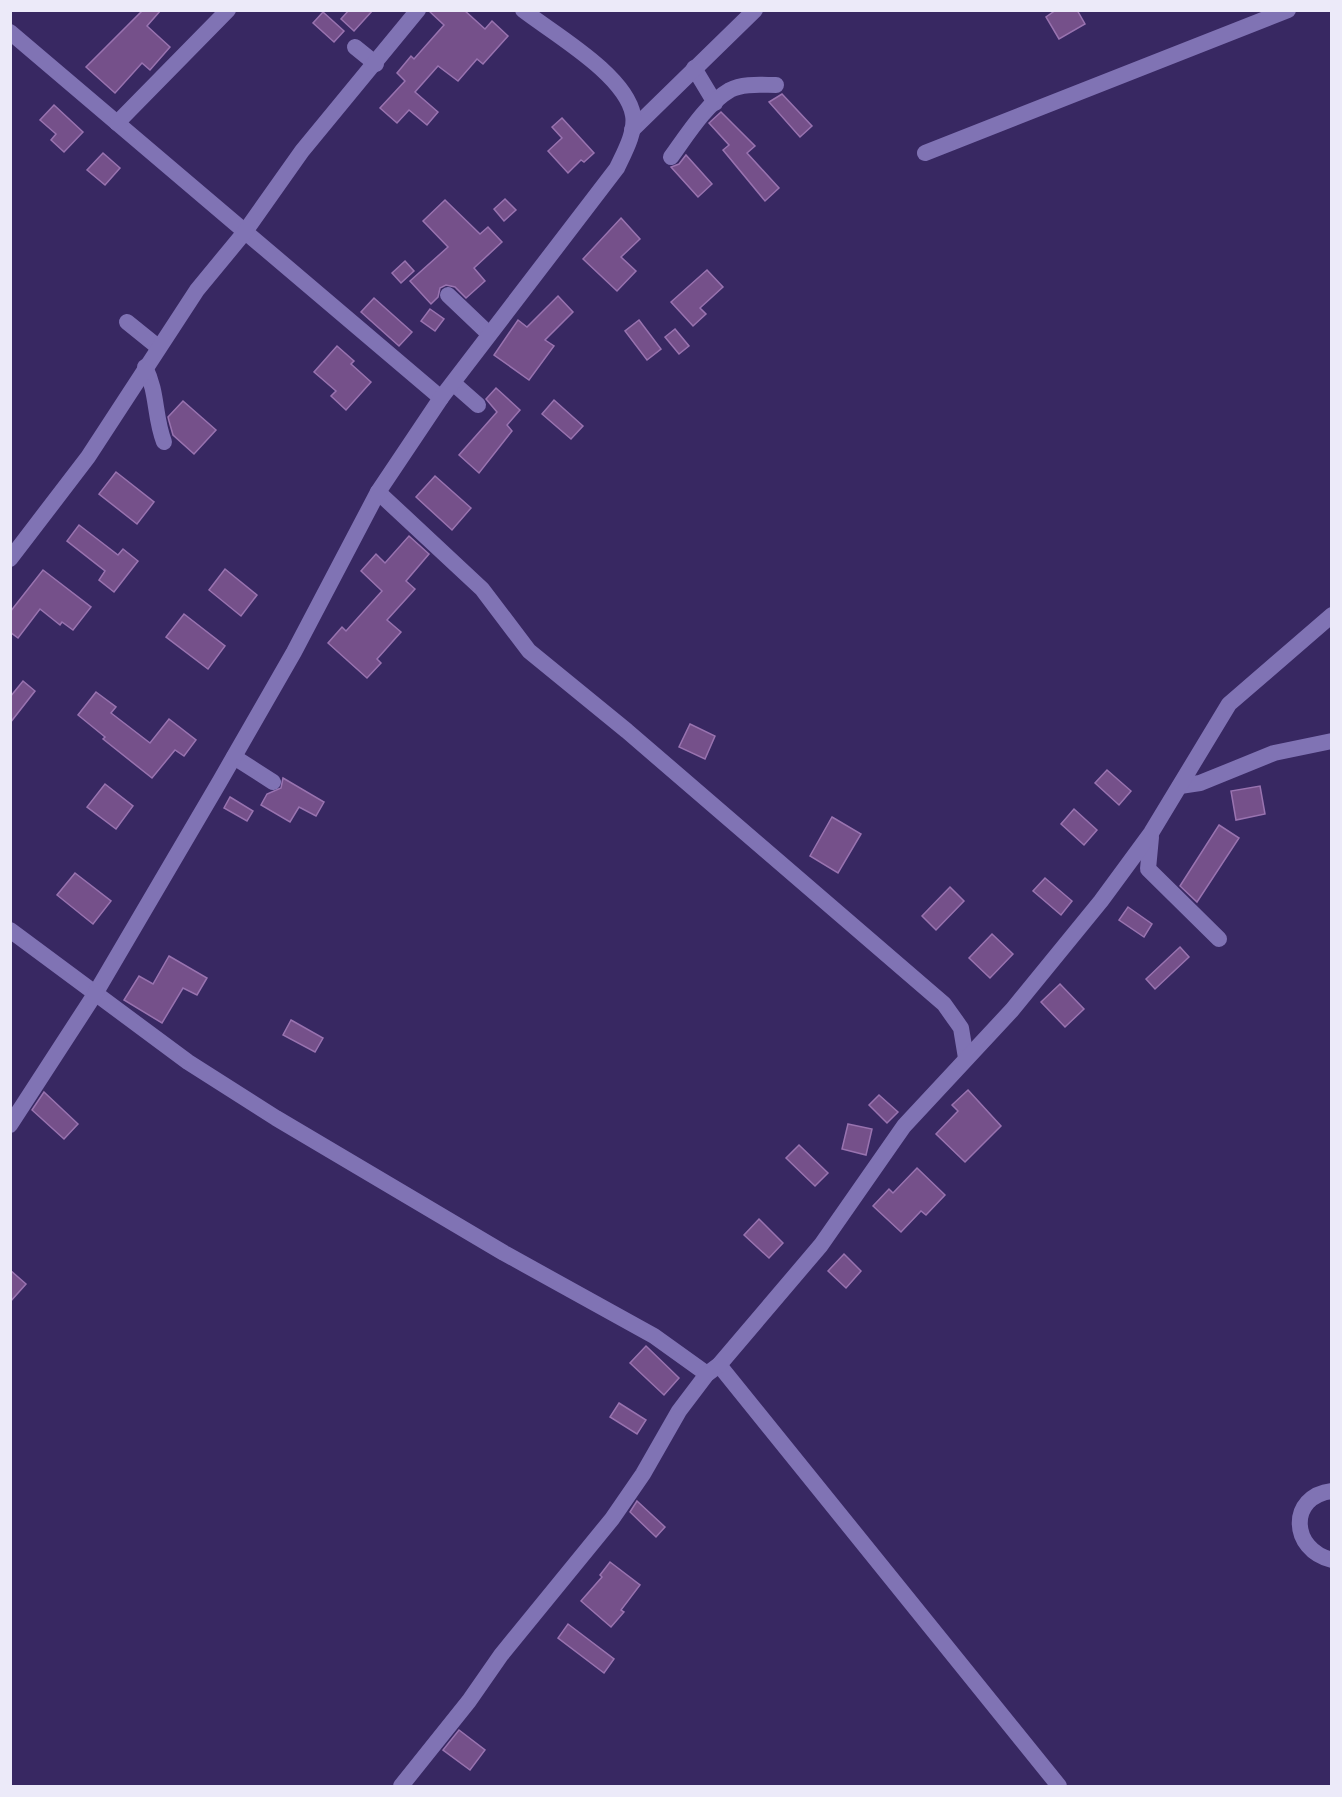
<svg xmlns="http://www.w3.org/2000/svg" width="1342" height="1797" font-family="Commissioner,sans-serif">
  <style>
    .building { fill: #75508a; stroke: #9973b0; stroke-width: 1.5 }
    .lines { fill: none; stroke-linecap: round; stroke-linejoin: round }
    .minor { stroke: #8073b4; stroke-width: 16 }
  </style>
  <rect width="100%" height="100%" fill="#382862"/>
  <g class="building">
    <polygon points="143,10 161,10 147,26 170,47 150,70 142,63 115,93 86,67"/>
    <polygon points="349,10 373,10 354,31 341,19"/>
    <polygon points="428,10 464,10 485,29 492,21 508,36 483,64 477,59 458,81 438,66 415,92 438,112 427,125 409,110 397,123 380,108 405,81 397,73 411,56 414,59 444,25"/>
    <polygon points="1056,10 1077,10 1085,24 1059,39 1046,17"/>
    <polygon points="323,12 344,31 334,42 313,23"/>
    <polygon points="782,94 812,126 800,137 769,102"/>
    <polygon points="54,105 83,132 64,152 51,140 56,134 40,120"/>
    <polygon points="721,112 755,146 747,153 779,188 765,201 723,150 729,145 709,123"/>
    <polygon points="562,118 594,153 584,162 581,160 568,173 548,151 562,138 552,127"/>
    <polygon points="103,153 120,168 105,185 87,170"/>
    <polygon points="686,155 712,184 698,197 671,167 679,164"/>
    <polygon points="505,199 516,210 504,221 494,209"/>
    <polygon points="445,200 480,234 488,227 502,242 474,268 485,281 466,298 455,287 446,285 440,288 438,297 431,304 410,281 448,247 423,221"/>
    <polygon points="621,218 640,239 621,257 636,271 617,291 583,259"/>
    <polygon points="405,261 414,271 401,283 392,273"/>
    <polygon points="707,270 723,287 700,308 706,314 693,326 671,302"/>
    <polygon points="558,296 573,312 545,340 554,346 529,380 494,355 518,320 527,327"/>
    <polygon points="374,298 412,332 399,346 361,312"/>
    <polygon points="430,309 444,319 435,331 421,321"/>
    <polygon points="639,320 661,349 647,360 625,331"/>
    <polygon points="675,329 689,346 679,354 665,337"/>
    <polygon points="337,346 354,361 351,364 371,382 346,410 331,396 336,391 314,372"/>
    <polygon points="496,388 520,410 507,425 512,431 479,473 459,455 497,412 486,399"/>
    <polygon points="554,400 583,426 571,439 542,414"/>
    <polygon points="183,401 216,430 194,454 173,435 169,421 168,417"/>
    <polygon points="116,472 154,502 137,524 99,494"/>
    <polygon points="435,476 471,508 452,530 416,497"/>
    <polygon points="79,525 118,555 123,549 138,561 114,592 99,580 105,571 67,541"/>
    <polygon points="409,536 429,554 406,581 415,589 387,620 401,632 377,659 381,663 367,678 328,643 342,627 346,631 382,591 361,571 376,554 385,563"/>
    <polygon points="225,569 257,595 241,616 209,590"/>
    <polygon points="43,570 91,607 73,630 62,622 60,625 40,609 18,638 10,632 10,612"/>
    <polygon points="184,614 225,646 208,669 166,637"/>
    <polygon points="23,681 35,691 10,723 10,697"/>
    <polygon points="96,692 116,707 111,713 150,743 169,719 196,740 184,756 175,750 152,778 103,739 105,737 78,715"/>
    <polygon points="690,724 715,736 705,759 679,747"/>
    <polygon points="1107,770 1131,791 1119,805 1095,783"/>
    <polygon points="283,778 324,802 316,816 299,807 290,822 261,805 267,794 281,788"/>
    <polygon points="105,784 133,806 116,829 87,807"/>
    <polygon points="1260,786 1265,814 1236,820 1231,791"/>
    <polygon points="230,797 253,811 247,821 224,808"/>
    <polygon points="1074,809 1097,830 1084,845 1061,824"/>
    <polygon points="832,817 861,834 838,873 810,856"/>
    <polygon points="1219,825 1239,838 1197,902 1180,886"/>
    <polygon points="75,873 111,901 93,924 57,895"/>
    <polygon points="1045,878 1072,901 1061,915 1033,891"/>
    <polygon points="950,887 964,901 936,930 922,916"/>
    <polygon points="1128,907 1152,924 1144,937 1119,920"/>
    <polygon points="992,934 1013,954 990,978 969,958"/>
    <polygon points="1180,947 1189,957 1155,989 1146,979"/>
    <polygon points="169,956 207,978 197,995 183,988 162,1023 124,1000 139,976 153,984"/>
    <polygon points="1060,984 1084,1009 1065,1027 1041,1002"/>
    <polygon points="291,1020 323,1038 315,1052 283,1035"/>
    <polygon points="968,1090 1001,1126 965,1162 936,1134 958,1111 952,1105"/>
    <polygon points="44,1092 78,1124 64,1139 32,1110"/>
    <polygon points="879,1095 898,1112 887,1123 869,1105"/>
    <polygon points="848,1124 872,1129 866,1155 842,1149"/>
    <polygon points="799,1145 828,1173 815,1186 786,1158"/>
    <polygon points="917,1168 945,1195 926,1215 921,1211 901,1232 873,1206 889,1189 893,1193"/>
    <polygon points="759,1219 783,1243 769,1258 744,1235"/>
    <polygon points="844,1254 861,1271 846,1288 828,1271"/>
    <polygon points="10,1270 26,1284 10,1302"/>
    <polygon points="646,1346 679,1378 664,1395 630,1363"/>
    <polygon points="619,1403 646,1420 637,1434 610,1417"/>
    <polygon points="637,1501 665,1527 656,1537 630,1512"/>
    <polygon points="610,1562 640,1585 621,1610 624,1612 611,1627 581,1601 602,1577 600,1575"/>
    <polygon points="568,1624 614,1659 604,1673 558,1638"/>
    <polygon points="459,1730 485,1750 470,1770 443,1750"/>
  </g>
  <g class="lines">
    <g class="minor">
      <polyline points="10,32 441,398"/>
      <polyline points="355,47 376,64"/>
      <polyline points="694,68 715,103"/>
      <polyline points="117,123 228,10"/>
      <polyline points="632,130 755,10"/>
      <polyline points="925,153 1288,10"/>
      <path d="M671,157c16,-22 35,-53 59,-67 13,-7 32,-5 46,-5"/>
      <polyline points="448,295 489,334"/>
      <polyline points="127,322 158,347"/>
      <path d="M145,367c13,26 9,49 19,75"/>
      <polyline points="453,383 478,405"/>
      <polyline points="378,492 482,589 529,651 627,731 944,1004 961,1028 966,1058"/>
      <polyline points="10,559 88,457 197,290 244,233 302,151 418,10"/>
      <polyline points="234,757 273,782"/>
      <polyline points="1180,786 1200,783 1274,753 1332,741"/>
      <polyline points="1151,837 1148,869 1219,939"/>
      <polyline points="10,930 188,1062 276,1118 504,1253 654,1336 707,1374"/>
      <path d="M10,1125l85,-131 125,-213 74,-129 84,-160 63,-94 176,-230c7,-15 19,-36 16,-53 -7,-40 -79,-81 -110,-105"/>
      <polyline points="719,1365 1059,1786"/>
      <path d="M1332,1491c-44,5 -42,59 0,69"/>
      <polyline points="401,1786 469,1701 501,1655 612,1519 643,1474 679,1411 707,1374 719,1365 821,1245 904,1126 1012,1010 1101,901 1151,833 1229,704 1332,615"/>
    </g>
  </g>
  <rect width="1342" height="1797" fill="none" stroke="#eceaf9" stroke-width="24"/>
</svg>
